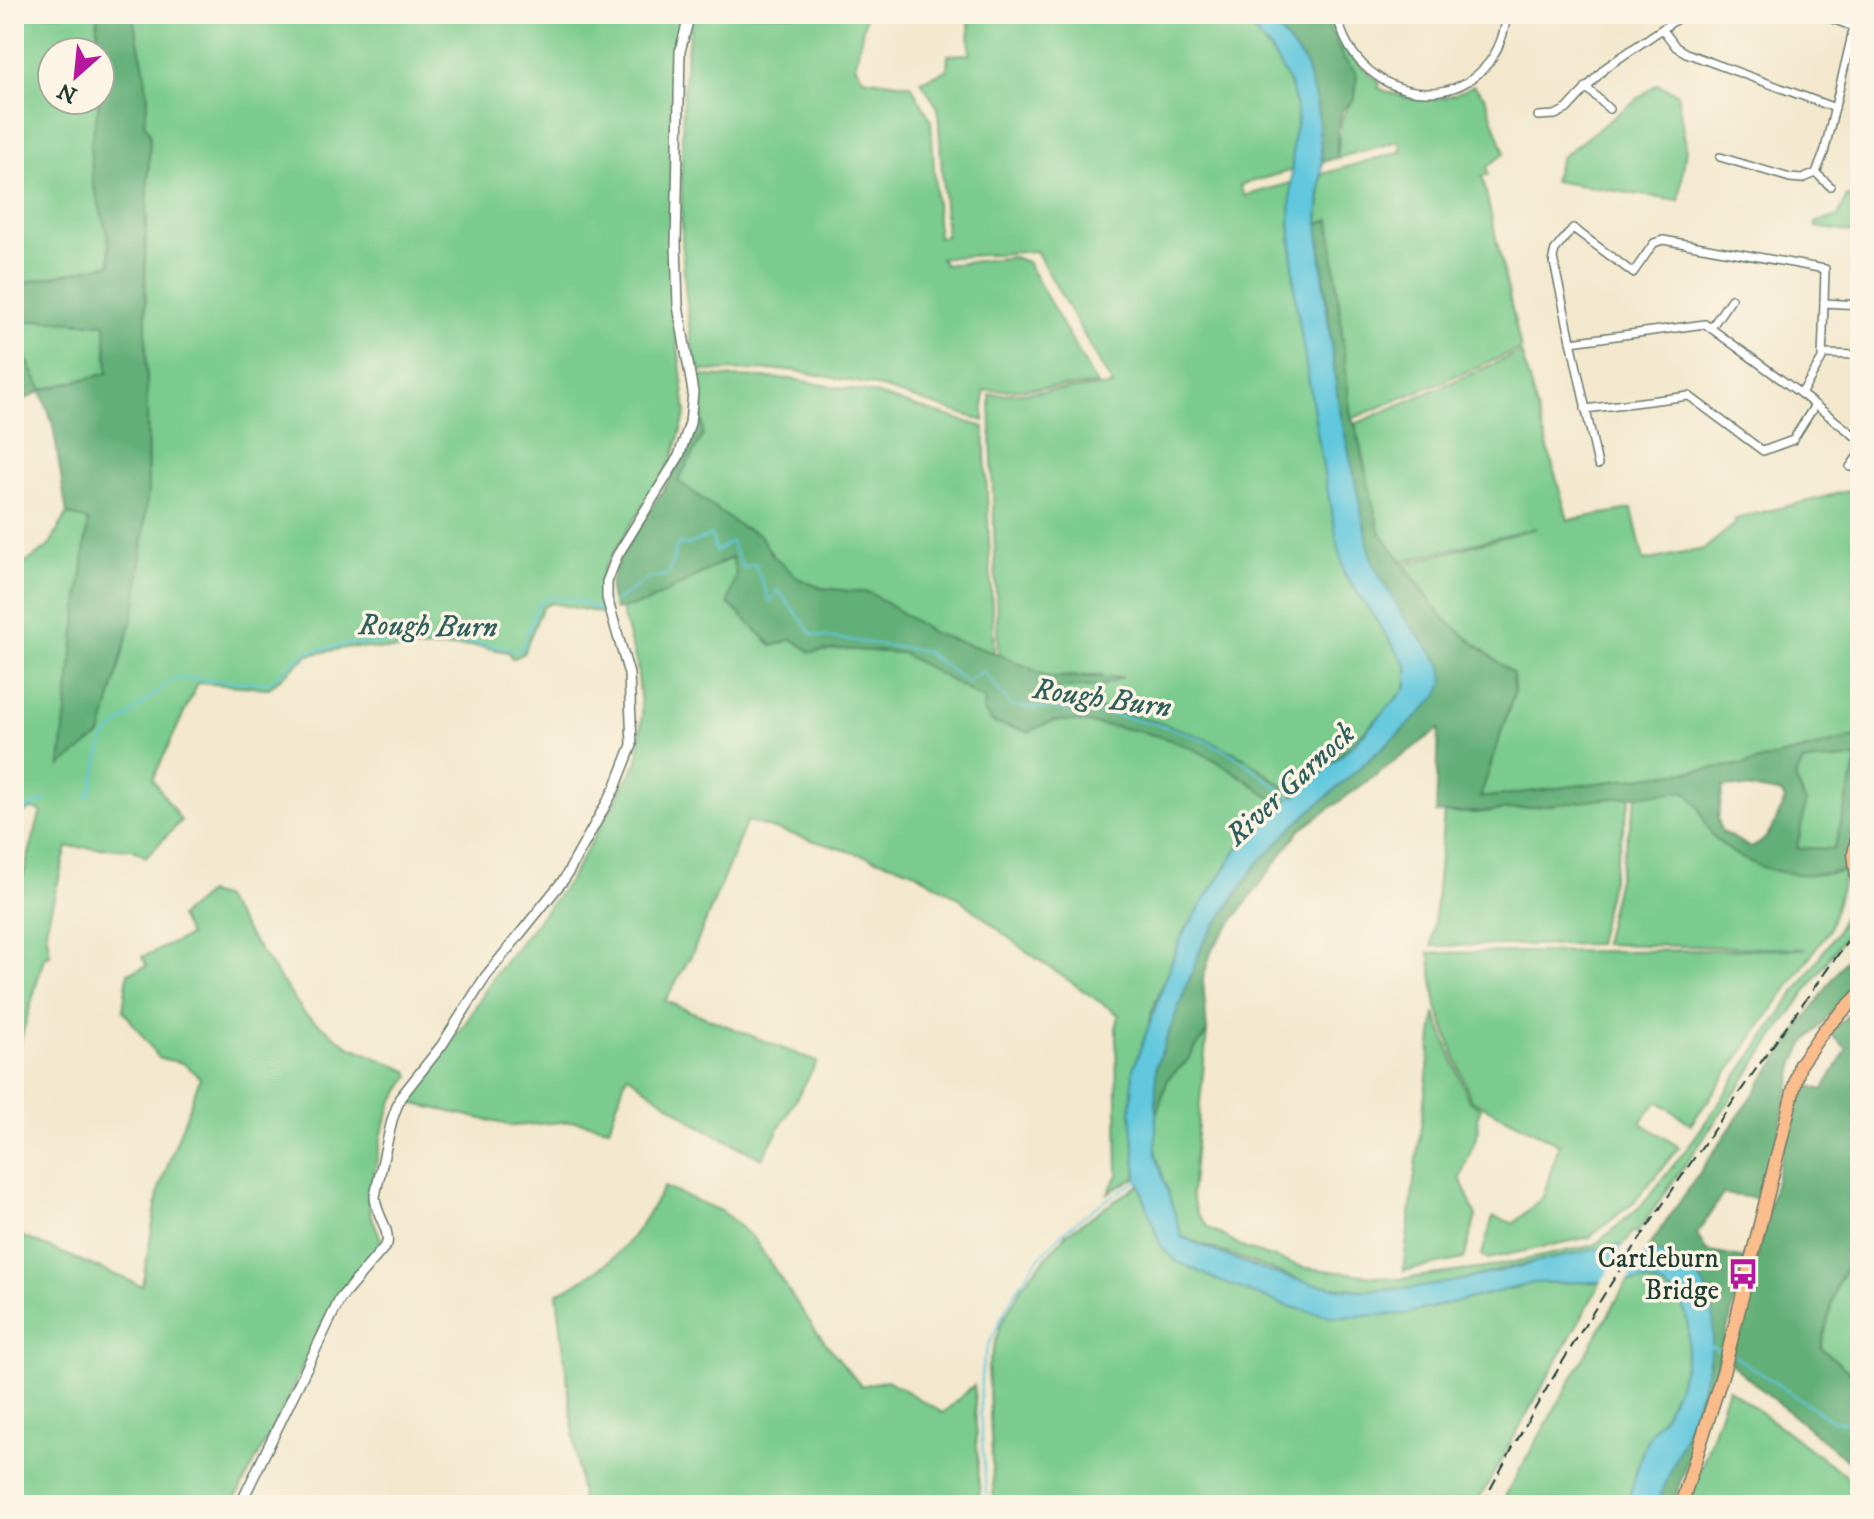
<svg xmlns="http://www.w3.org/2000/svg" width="1874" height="1519" font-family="'IM FELL DW Pica',serif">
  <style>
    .green { fill: #7acb8d; stroke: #4c8460; stroke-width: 2 }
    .forest { fill: #63af78; stroke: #417656; stroke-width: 2; fill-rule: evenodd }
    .water { fill: #60c7dd; stroke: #408288; stroke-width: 2 }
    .pier { fill: #f3e8ce }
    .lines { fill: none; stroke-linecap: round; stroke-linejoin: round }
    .stream { stroke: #60c7dd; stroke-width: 2 }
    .minor-casing { stroke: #69796a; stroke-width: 10 }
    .tertiary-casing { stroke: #69796a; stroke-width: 12 }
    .trunk-casing { stroke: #69796a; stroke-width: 15 }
    .minor { stroke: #fff; stroke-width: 7 }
    .tertiary { stroke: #fff; stroke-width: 9 }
    .trunk { stroke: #fabc8b; stroke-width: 12 }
    .rail { stroke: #1f3d34; stroke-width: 2; stroke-dasharray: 12 6; stroke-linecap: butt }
    .labels { text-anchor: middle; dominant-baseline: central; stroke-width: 7; stroke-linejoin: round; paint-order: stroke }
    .poi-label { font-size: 28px; fill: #1f3d34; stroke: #fcf5e5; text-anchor: end }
    .water-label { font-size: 30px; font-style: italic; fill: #2f605e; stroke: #fcf5e5 }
  </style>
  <rect width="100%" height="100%" fill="#fcf5e5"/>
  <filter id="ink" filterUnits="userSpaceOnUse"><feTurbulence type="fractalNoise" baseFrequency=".0125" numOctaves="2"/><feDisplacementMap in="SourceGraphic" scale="16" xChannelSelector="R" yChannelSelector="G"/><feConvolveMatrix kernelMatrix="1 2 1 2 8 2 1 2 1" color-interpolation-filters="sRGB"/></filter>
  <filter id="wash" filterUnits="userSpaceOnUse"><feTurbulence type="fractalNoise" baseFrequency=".006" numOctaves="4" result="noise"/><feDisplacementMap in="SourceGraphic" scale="32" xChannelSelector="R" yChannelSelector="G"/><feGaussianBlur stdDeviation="1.8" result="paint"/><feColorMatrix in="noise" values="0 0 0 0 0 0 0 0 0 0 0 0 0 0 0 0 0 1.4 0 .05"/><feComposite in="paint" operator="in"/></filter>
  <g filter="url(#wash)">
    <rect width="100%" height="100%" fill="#f3e8ce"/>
    <g class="green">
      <polygon points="14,14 97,14 98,52 52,52 52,100 99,100 93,183 108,235 111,264 14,285"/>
      <polygon points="132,14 684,14 675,52 672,104 671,242 672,297 686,413 672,460 604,568 600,584 606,614 551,603 542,608 523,654 512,659 509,652 475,646 397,650 350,647 308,655 269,688 198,683 153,779 181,821 146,857 132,849 67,847 46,929 50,955 44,957 14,1065 14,908 41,811 31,809 14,819 14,556 20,567 49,546 67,514 88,520 60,765 101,735 116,672 148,490 145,252 150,134 144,122 148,99"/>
      <path d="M694,14h172l-11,52 8,12 48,7 20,35 7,117 8,-1 -8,-128 -17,-27 26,-11 1,-15 22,-1 -1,-40h269c26,28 62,65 59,107 -1,16 -4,32 -4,49l-53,15 4,11 50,-14 -4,35 5,80 49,276 63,93c1,12 1,20 -6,30l-104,99 -19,-10 -34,-28 -143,-48 -64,-6c11,-20 45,-16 65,-17v-11l-53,2 -51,-23 -8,-259 123,-9 -77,-135 -96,7 5,7 69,-8 13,5 70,123 -113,6v30l-112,-36 -82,-15 -94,1c-14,-82 -16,-145 -14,-228 1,-44 1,-86 12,-129z"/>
      <path d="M1322,14h11c3,31 24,50 47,69l-2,5c30,14 65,17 95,-3l12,12 20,56 -18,14 1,8h-6l39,174 -170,70 -21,-198 -12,2 4,-49 80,-23 -3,-10 -62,17c4,-25 -1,-40 18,-60l-11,-39z"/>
      <polygon points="1657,84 1677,93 1686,147 1679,201 1553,181 1561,157"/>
      <polygon points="1847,196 1860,200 1860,234 1815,227 1816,222 1838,217"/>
      <polygon points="40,320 105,324 108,373 41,390 14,334 14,324"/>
      <polygon points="1521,352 1568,520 1632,509 1644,561 1704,549 1735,524 1735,519 1860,488 1860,736 1747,764 1480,798 1514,693 1513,674 1444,619 1403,565 1536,528 1400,562 1379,530 1355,424"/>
      <polygon points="700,376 791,379 871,393 984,427 994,653 935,634 870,593 821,588 799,579 773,556 759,534 741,527 677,481 703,435"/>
      <path d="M732,557l4,18 -8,28 45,43 19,-7 19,13 29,-3 62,4 84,47 7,23 37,9c27,-17 34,-11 64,-8 83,9 120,30 185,80l-40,43 -58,90 -29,74 -21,102 6,64 -29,16 10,-18 -2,-147 3,-13 -96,-66 -64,-51 -50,-29 -162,-48 -54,131 -28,49 152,61 -55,97 -66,-35 -69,-50 -18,54 -34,-7 -62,5 -106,-24 61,-83 26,-43 74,-94 70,-121 4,-46 -5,-50 -16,-56 25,-6z"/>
      <polygon points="1859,758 1834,849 1796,848 1806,804 1795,777 1803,762"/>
      <path d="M1685,791l14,12 12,31c50,27 75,50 135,36l-17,60 -138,194 -33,-23 -18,21 39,25 -43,53 -46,37 -102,22 -6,-4 11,-38 21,6 29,-26 16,-53 -88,-44 -34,-93 -8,-54 377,-4 -203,-5 34,-149z"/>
      <polygon points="1631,795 1597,944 1432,946 1444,813 1477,813"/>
      <polygon points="207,893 222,897 305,1014 349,1046 408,1071 410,1076 392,1103 382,1133 369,1199 370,1212 381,1239 378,1250 335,1296 283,1409 232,1505 14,1505 14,1233 142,1286 159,1189 200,1078 183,1063 159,1058 123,1010 128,973 147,966 142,957 189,936 179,917"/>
      <polygon points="1851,898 1858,917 1637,1233 1633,1231 1624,1245 1515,1266 1435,1287 1364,1290 1314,1285 1182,1237 1156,1155 1154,1123 1168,1078 1185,1063 1207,1032 1191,1194 1197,1213 1208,1227 1244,1248 1306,1268 1400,1279 1485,1268 1595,1245 1643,1204 1691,1143 1836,933"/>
      <polygon points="1435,1013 1469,1101 1481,1108 1477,1118 1479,1130 1460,1178 1476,1216 1464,1259 1403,1271"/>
      <polygon points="1140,1184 1161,1247 1178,1262 1287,1306 1334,1317 1405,1314 1534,1283 1601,1282 1476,1505 994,1505 988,1367 1000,1326 1023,1284 1067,1233"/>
      <path d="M664,1187l59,25 31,27 61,91 46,56 26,-6 56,33 31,-28 6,120h-398l-25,-212c59,-27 75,-52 107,-106z"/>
      <polygon points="1860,1244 1860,1373 1854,1376 1821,1348 1836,1286"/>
      <path d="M1647,1281c62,15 42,86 20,128 -6,11 -15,20 -20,31 -9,20 -13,44 -20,65h-127l127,-223z"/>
      <polygon points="1728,1388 1845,1475 1860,1494 1860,1505 1689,1505"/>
    </g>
    <g class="forest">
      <polygon points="97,14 132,14 144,67 148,99 144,122 150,134 145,252 148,490 137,600 101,735 60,766 88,520 67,514 53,425 41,391 14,405 14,334 42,390 108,373 105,324 40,320 14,324 14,285 111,264 108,235 93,183 90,146 100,100"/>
      <polygon points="1265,14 1322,14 1344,59 1357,74 1355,98 1342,110 1337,129 1337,158 1322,162 1317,106 1305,63"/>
      <path d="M1330,220l21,198 4,6 24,106 65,89 69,55 1,19 -34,105 267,-34 113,-28v57l-14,77c-46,11 -98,2 -132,-33 -14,-14 -8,-28 -29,-46 -83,6 -166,22 -249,22l3,-84 -139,101 -88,119 -9,30 4,53 -22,31 -17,15 -14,45 2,-57 47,-123 55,-80 40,-41 118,-104 26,-52 -41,-53 -29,-51 -34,-161 -20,-178zM1858,758l-24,91 -37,-1 9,-44 -11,-27 8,-15zM1730,786l52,7 3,7c-8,18 -14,40 -34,48l-30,-17 -3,-13 5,-31z"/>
      <path d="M700,376l3,59 -25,46 63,46 18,7 14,22 26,23 22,9 49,5 65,41 63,20 51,23h74c-6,2 -12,6 -19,8 -20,6 -55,-5 -67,17 76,8 136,17 204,54 20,11 35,28 56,39l-18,9c-63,-49 -104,-71 -185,-80 -30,-3 -37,-9 -64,8l-37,-9 -10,-12 2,-11 -83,-47 -62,-4 -29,3 -19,-13 -19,7 -45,-43 8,-28 -4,-18 -86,46 -31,7c-2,-7 -6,-17 -5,-24 5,-34 64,-105 81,-144 9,-21 8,-44 9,-66z"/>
      <polygon points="1860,939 1860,981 1804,1044 1795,1063 1763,1199 1723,1194 1697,1234 1706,1251 1746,1259 1716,1372 1673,1505 1657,1505 1710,1362 1668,1258 1646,1251"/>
      <polygon points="1860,1003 1860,1244 1836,1286 1821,1348 1854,1376 1860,1373 1860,1471 1730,1363 1800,1083 1823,1090 1847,1049 1830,1033"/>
    </g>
    <path class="water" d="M1238,14h27l40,49 12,43 5,56 -4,61 8,82 12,96 34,161 29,51 41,53 2,15 -5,13 -23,24 -118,104 -40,41 -55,80 -47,123v89l26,82c57,25 118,50 180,53 70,3 136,-20 203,-34 18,-3 42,-12 60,-11 34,3 77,22 86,57 14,54 -35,150 -54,203h-30c7,-21 11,-45 20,-65 5,-11 14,-20 20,-31 22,-42 42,-113 -20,-128l-113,2 -129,31 -71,3 -47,-11 -68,-25 -41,-19 -17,-15 -24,-70 -6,-64 2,-44 48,-132 58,-90 40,-43 18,-9 59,-53 51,-55v-21l-63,-93 -20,-99 -29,-177 -5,-80 3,-79 5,-19 -7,-34 -21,-36z"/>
    <polygon class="pier" points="1626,1242 1648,1248 1624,1286 1599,1286"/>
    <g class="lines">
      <g class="stream">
        <path d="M613,603l36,-25 20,-3 8,-31 10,1 24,-10 5,17 14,-11 13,27 12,-4 15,38 8,-12 35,45 112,16 41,31 17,-11 28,35c79,5 164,10 232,55 18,12 31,27 50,37"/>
        <polyline points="85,797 90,794 104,738 173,678 268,683 307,652 348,644 474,643 521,651 538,605 549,597 580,601 600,610 607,606"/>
        <polyline points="14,814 48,799"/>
        <polyline points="1711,1347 1723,1351"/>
        <polyline points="1733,1355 1833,1421 1860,1424"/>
        <path d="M987,1505c-2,-44 -12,-104 -3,-146 3,-14 11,-27 17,-40 33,-70 73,-101 139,-140"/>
      </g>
    </g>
  </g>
  <g filter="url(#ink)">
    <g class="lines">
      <defs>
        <g id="minor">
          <path d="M1337,14c19,98 157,110 170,0"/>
          <polyline points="1819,14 1854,27"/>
          <polyline points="1663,30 1676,47 1686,53 1835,108"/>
          <polyline points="1586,87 1609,109"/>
          <polyline points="1538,116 1555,115 1567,109 1605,68 1684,14"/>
          <polyline points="1720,157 1790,178 1802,179 1816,173 1824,153 1857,14"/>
          <polyline points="1816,173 1830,186"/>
          <polyline points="1860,305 1824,303 1822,359 1801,394 1860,440"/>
          <polyline points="1711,328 1731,299"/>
          <polyline points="1571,342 1705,324 1801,394"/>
          <polyline points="1822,354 1860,355"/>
          <polyline points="1585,409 1689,396 1763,451 1793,440 1815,405"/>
          <polyline points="1598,465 1553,258 1555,250 1573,228 1633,273 1654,243 1663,240 1825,269 1824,303"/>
          <polyline points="1850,467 1860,453"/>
        </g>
        <path id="tertiary" d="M240,1505l100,-206 47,-55c3,-17 -12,-30 -12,-48l17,-76 8,-22 42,-53 44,-69 79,-98 50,-90 17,-43 -3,-71 -22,-76v-16l10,-26 62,-100 11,-33 3,-31 -15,-86 -2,-62 4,-193 10,-37"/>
        <g id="trunk">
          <polyline points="1860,823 1854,854 1860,900"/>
          <polyline points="1681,1505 1724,1369 1800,1064 1824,1030 1860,994"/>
        </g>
      </defs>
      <use href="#minor" class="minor-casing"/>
      <use href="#tertiary" class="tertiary-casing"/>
      <use href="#trunk" class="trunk-casing"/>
      <use href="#minor" class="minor"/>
      <use href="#tertiary" class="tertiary"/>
      <use href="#trunk" class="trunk"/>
      <path class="rail" d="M1482,1505c107,-205 243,-394 378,-581"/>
    </g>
  </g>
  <defs>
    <symbol id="bus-bare" viewBox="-9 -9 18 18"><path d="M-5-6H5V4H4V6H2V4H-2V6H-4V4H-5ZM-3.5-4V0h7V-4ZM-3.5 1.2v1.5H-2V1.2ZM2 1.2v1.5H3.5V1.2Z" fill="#b5179e" stroke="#fcf5e5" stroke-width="2.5" paint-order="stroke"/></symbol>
  </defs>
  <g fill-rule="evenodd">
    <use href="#bus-bare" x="1721" y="1252" width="44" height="44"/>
  </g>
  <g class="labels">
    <g class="poi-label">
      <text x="1719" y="1258">Cartleburn<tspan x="1719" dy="32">Bridge</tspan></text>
    </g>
    <g class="water-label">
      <text transform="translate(428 627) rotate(1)">Rough Burn</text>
      <text transform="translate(1102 699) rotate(8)">Rough Burn</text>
      <text transform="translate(1291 785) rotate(-43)">River Garnock</text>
    </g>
  </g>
  <rect width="1874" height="1519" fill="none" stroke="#fcf5e5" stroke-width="48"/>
  <g transform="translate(76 76) rotate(207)"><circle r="38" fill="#fcf5e5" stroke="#a4ab9e" stroke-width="2"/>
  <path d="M0-6L14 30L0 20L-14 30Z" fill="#b5179e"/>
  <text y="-12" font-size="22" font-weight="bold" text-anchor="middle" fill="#1f3d34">N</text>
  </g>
</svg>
